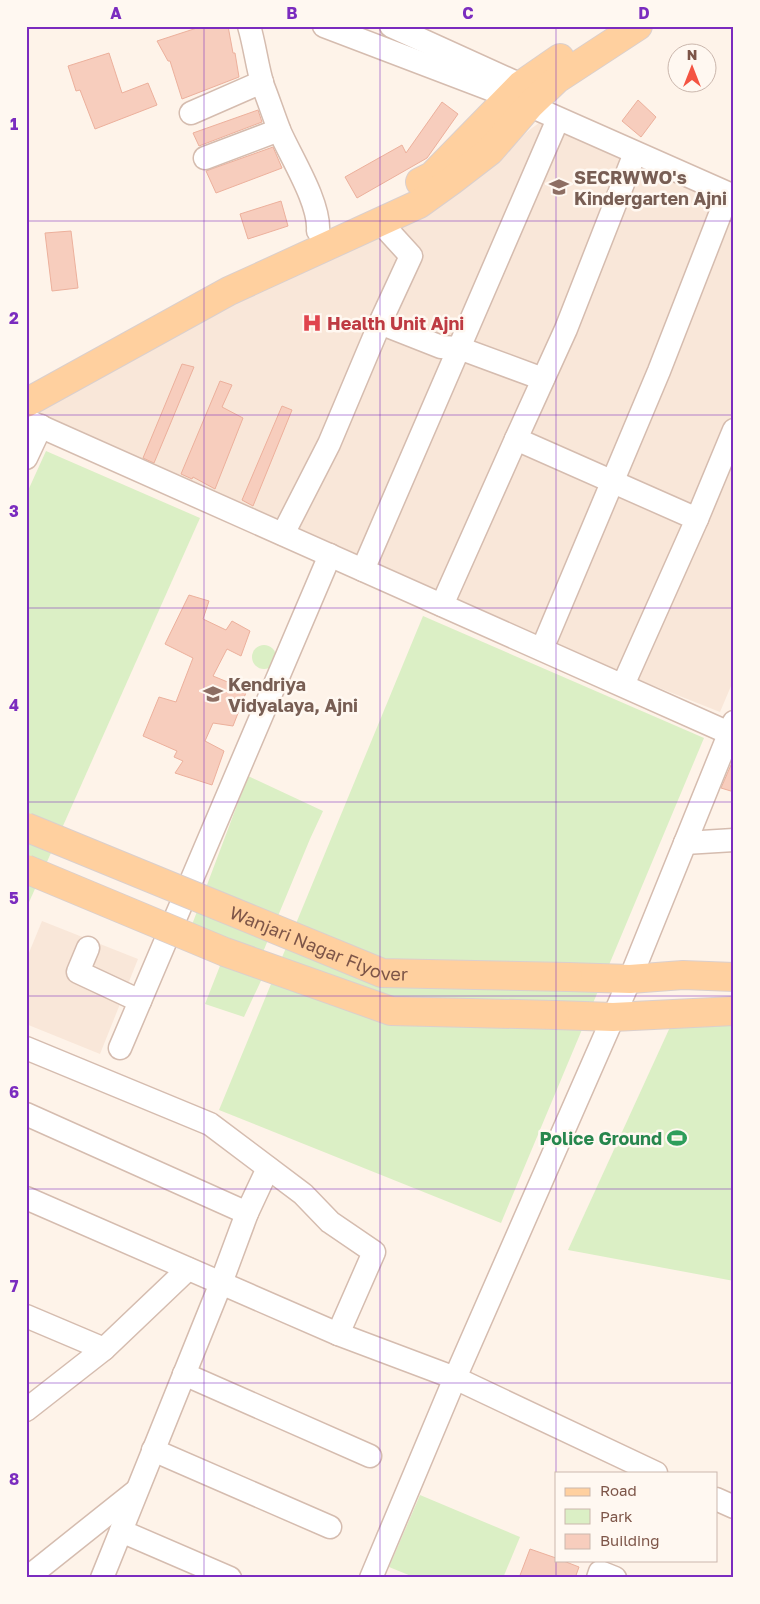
<svg xmlns="http://www.w3.org/2000/svg" width="760" height="1604" font-family="'Golos Text',sans-serif">
  <style>
    .residential { fill: #f9e7d9 }
    .green { fill: #dbefc5 }
    .building { fill: #f7cdbd; stroke: #ecb09c }
    .lines { fill: none; stroke-linecap: round; stroke-linejoin: round }
    .minor-casing { stroke: #d5bcaf; stroke-width: 25 }
    .major-casing { stroke: #dbcfcc; stroke-width: 30 }
    .minor { stroke: #fff; stroke-width: 22 }
    .major { stroke: #ffd09f; stroke-width: 28 }
    .major-bridge-casing { stroke: #dbcfcc; stroke-width: 30; stroke-linecap: butt }
    .major-bridge { stroke: #ffd09f; stroke-width: 28 }
    .grid { fill: none; stroke: #7b2cbf; stroke-width: 1; stroke-opacity: 0.55 }
    .labels { text-anchor: middle; dominant-baseline: central; stroke-width: 5; stroke-linejoin: round; paint-order: stroke }
    .education-label { font-size: 18px; font-weight: bold; fill: #785e54; stroke: #fff8f1; text-anchor: start }
    .health-label { font-size: 18px; font-weight: bold; fill: #be3a42; stroke: #fff8f1; text-anchor: start }
    .street-label { font-size: 18px; fill: #7d5548; stroke: #fff8f1 }
    .leisure-label { font-size: 18px; font-weight: bold; fill: #27864d; stroke: #fff8f1; text-anchor: end }
    .neatline { fill: none; stroke: #7b2cbf; stroke-width: 2 }
    .grid-label { font-size: 16px; text-anchor: middle; font-weight: bold; fill: #7b2cbf }
  </style>
  <rect width="100%" height="100%" fill="#fef3e9"/>
  <g class="residential">
    <polygon points="543,120 734,207 734,679 720,712 561,649 28,409 120,359 443,200 532,128"/>
    <polygon points="42,921 138,959 100,1054 26,1024 26,960"/>
  </g>
  <g class="green">
    <polygon points="46,451 200,518 26,909 26,495"/>
    <polygon points="423,616 704,738 501,1223 219,1110"/>
    <circle cx="264" cy="657" r="12"/>
    <polygon points="248,776 323,811 310,839 258,964 266,970 244,1017 205,1004 227,948 190,930"/>
    <polygon points="671,1025 734,1025 734,1281 568,1250"/>
    <polygon points="420,1495 520,1537 503,1578 416,1578 389,1567"/>
  </g>
  <g class="building">
    <polygon points="203,26 228,26 233,53 235,53 239,77 182,99 170,61 168,61 157,41"/>
    <polygon points="109,53 122,93 148,83 157,105 95,129 80,90 76,91 68,66"/>
    <polygon points="638,100 656,117 641,137 622,121"/>
    <polygon points="442,102 458,114 427,158 357,198 345,177 402,145 406,153"/>
    <polygon points="258,110 262,122 199,146 193,133"/>
    <polygon points="273,147 282,168 216,193 206,171"/>
    <polygon points="281,201 288,226 248,239 240,214"/>
    <polygon points="71,231 78,288 52,291 45,233"/>
    <polygon points="182,364 194,367 154,463 143,458"/>
    <polygon points="220,381 232,385 222,407 243,418 215,489 193,477 192,479 181,474"/>
    <polygon points="282,406 292,410 253,506 242,500"/>
    <polygon points="189,595 209,601 203,619 226,630 232,621 250,631 241,656 227,649 213,676 247,690 233,726 213,723 205,741 224,751 212,785 175,773 183,761 174,757 177,751 143,736 159,697 176,702 193,658 165,644"/>
    <polygon points="734,758 734,792 721,788"/>
    <polygon points="530,1549 556,1558 556,1560 561,1560 579,1567 575,1578 519,1578"/>
  </g>
  <g class="lines">
    <defs>
      <g id="minor">
        <path d="M249,26c6,20 8,41 14,60 6,15 11,31 17,46 12,27 40,71 38,99"/>
        <polyline points="324,26 508,96 734,196"/>
        <polyline points="391,26 521,85"/>
        <polyline points="191,113 262,82"/>
        <polyline points="205,158 279,130"/>
        <polyline points="380,323 411,256 380,222"/>
        <polyline points="26,420 729,733"/>
        <polyline points="26,458 41,426"/>
        <polyline points="697,519 734,430"/>
        <polyline points="283,534 329,444 380,323 441,347 459,348 543,379"/>
        <polyline points="363,570 558,119"/>
        <polyline points="442,605 516,439"/>
        <polyline points="542,649 659,371 728,194"/>
        <polyline points="623,685 697,519 516,439 566,329 635,153"/>
        <polyline points="685,843 734,840"/>
        <polyline points="88,948 78,972 140,1001"/>
        <polyline points="26,1048 210,1124 303,1194 330,1222 374,1252 338,1334"/>
        <polyline points="120,1048 330,555"/>
        <polyline points="26,1114 247,1213 268,1168"/>
        <polyline points="26,1198 338,1334 455,1378 656,1473"/>
        <polyline points="26,1316 104,1349 188,1269"/>
        <polyline points="184,1374 370,1456"/>
        <polyline points="26,1410 104,1349"/>
        <polyline points="153,1450 330,1527"/>
        <polyline points="716,1499 734,1507"/>
        <polyline points="121,1531 230,1578"/>
        <polyline points="27,1578 136,1491"/>
        <polyline points="102,1578 221,1283 247,1213"/>
        <polyline points="371,1578 455,1378 630,979 734,722"/>
        <polyline points="598,1578 600,1572 615,1578"/>
      </g>
      <g id="major">
        <polyline points="420,182 432,176 521,85 560,58"/>
        <polyline points="26,403 229,291 419,204 451,181 490,151 529,106 557,79 638,26"/>
        <polyline points="568,977 630,979 683,975 734,977"/>
        <polyline points="555,1015 613,1017 734,1011"/>
      </g>
    </defs>
    <use href="#minor" class="minor-casing"/>
    <use href="#major" class="major-casing"/>
    <use href="#minor" class="minor"/>
    <use href="#major" class="major"/>
    <defs>
      <g id="major-bridge">
        <path id="s1" d="M26,827l356,146 186,4"/>
        <polyline points="26,869 225,952 391,1011 555,1015"/>
      </g>
    </defs>
    <use href="#major-bridge" class="major-bridge-casing"/>
    <use href="#major-bridge" class="major-bridge"/>
  </g>
  <path class="grid" d="M204,26v1552M380,26v1552M556,26v1447M26,221h708M26,415h708M26,608h708M26,802h708M26,996h708M26,1189h708M26,1383h708M556,1473v87M556,1560v18"/>
  <defs>
    <symbol id="school-bare" viewBox="-9 -9 18 18"><path d="M0-5L7-2L0 1L-7-2ZM-4 1L0 2.5L4 1V4Q0 6-4 4Z" fill="#8d6e63" stroke="#fff8f1" stroke-width="2.5" paint-order="stroke"/></symbol>
    <symbol id="hospital-bare" viewBox="-9 -9 18 18"><path d="M-5-5h3v3.5h4V-5h3V5h-3V1.5h-4V5h-3Z" fill="#e0444e" stroke="#fff8f1" stroke-width="2.5" paint-order="stroke"/></symbol>
    <symbol id="stadium-bare" viewBox="-9 -9 18 18"><path d="M0-5a6.5 5 0 1 0 0 10a6.5 5 0 1 0 0-10ZM-3.5-1.8h7v3.6h-7Z" fill="#2e9e5b" stroke="#fff8f1" stroke-width="2.5" paint-order="stroke"/></symbol>
  </defs>
  <g fill-rule="evenodd">
    <use href="#school-bare" x="545" y="173" width="28" height="28"/>
    <use href="#hospital-bare" x="298" y="309" width="28" height="28"/>
    <use href="#school-bare" x="199" y="680" width="28" height="28"/>
    <use href="#stadium-bare" x="663" y="1124" width="28" height="28"/>
  </g>
  <g class="labels">
    <g class="education-label">
      <text x="574" y="177">SECRWWO's<tspan x="574" dy="21">Kindergarten Ajni</tspan></text>
      <text x="228" y="684">Kendriya<tspan x="228" dy="21">Vidyalaya, Ajni</tspan></text>
    </g>
    <g class="health-label">
      <text x="327" y="323">Health Unit Ajni</text>
    </g>
    <g class="street-label">
      <text stroke="none"><textPath href="#s1" startOffset="316">Wanjari Nagar Flyover</textPath></text>
    </g>
    <g class="leisure-label">
      <text x="662" y="1138">Police Ground</text>
    </g>
  </g>
  <rect width="760" height="1604" fill="none" stroke="#fff8f1" stroke-width="55"/>
  <rect x="555" y="1472" width="162" height="90" fill="#fff8f1" stroke="#cbb7ad"/>
  <rect x="565" y="1488" width="25" height="8" fill="#ffd09f" stroke="#cbb7ad"/>
  <text x="600" y="1496" font-size="15" fill="#7d5548">Road</text>
  <rect x="565" y="1509" width="25" height="15" fill="#dbefc5" stroke="#cbb7ad"/>
  <text x="600" y="1522" font-size="15" fill="#7d5548">Park</text>
  <rect x="565" y="1534" width="25" height="15" fill="#f7cdbd" stroke="#cbb7ad"/>
  <text x="600" y="1546" font-size="15" fill="#7d5548">Building</text>
  <g transform="translate(692 68)"><circle r="24" fill="#fff8f1" stroke="#cbb7ad"/>
  <path d="M0-4L9 19L0 12L-9 19Z" fill="#f45442"/>
  <text y="-8" font-size="14" font-weight="bold" text-anchor="middle" fill="#7d5548">N</text>
  </g>
  <rect x="28" y="28" width="704" height="1548" class="neatline"/>
  <g class="grid-label">
    <text x="116" y="19">A</text>
    <text x="292" y="19">B</text>
    <text x="468" y="19">C</text>
    <text x="644" y="19">D</text>
    <text x="14" y="130">1</text>
    <text x="14" y="324">2</text>
    <text x="14" y="517">3</text>
    <text x="14" y="711">4</text>
    <text x="14" y="904">5</text>
    <text x="14" y="1098">6</text>
    <text x="14" y="1292">7</text>
    <text x="14" y="1485">8</text>
  </g>
</svg>
